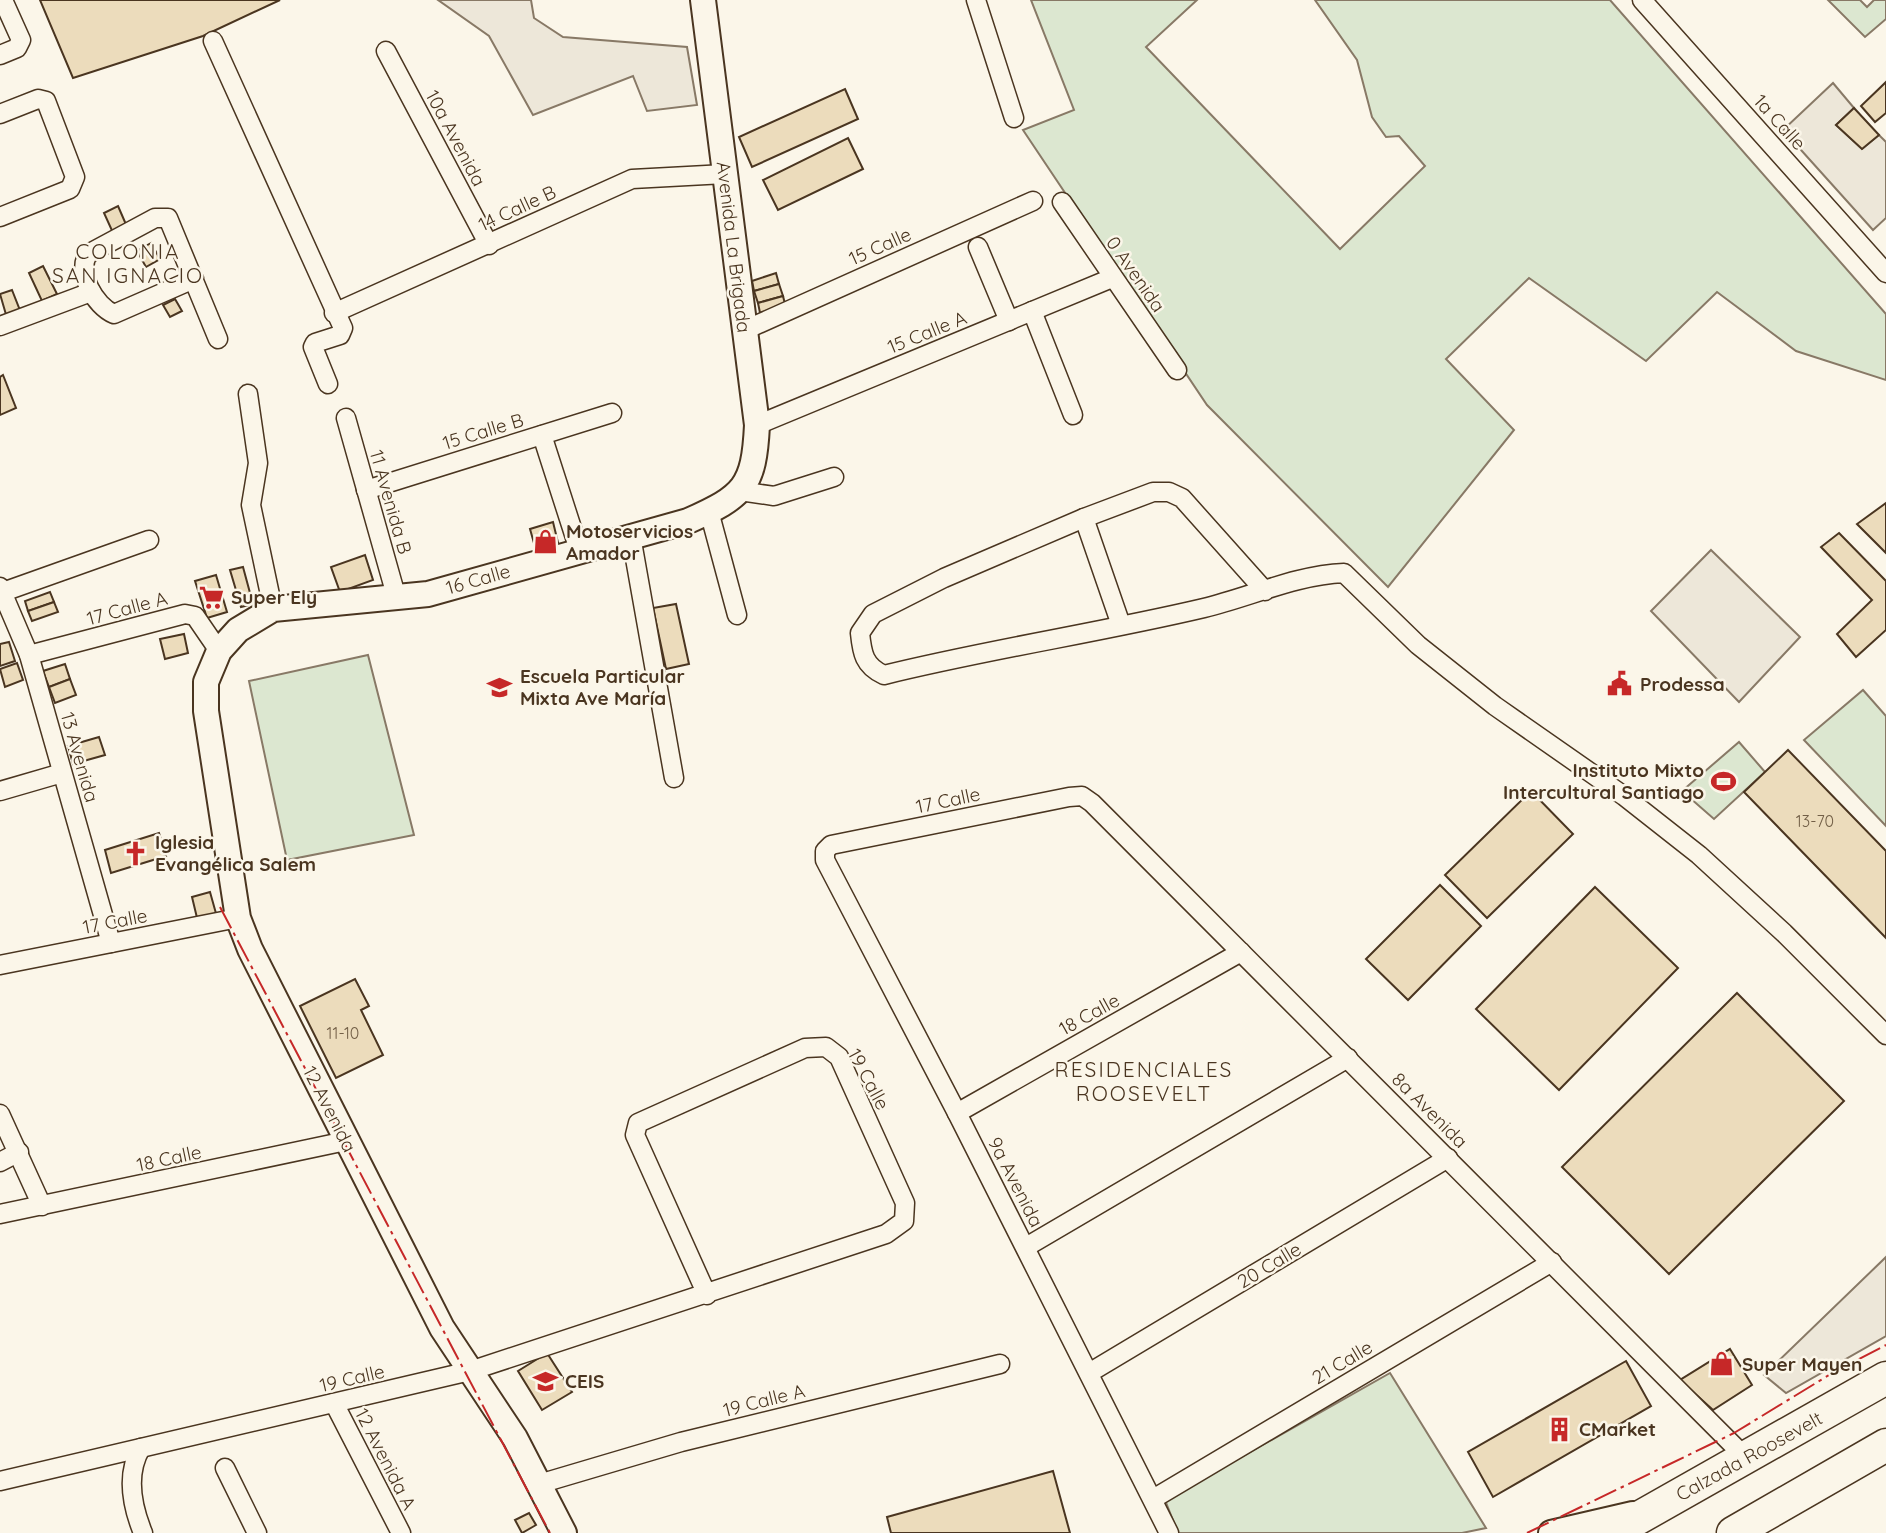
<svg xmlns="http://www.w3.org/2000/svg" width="1886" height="1533" font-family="Quicksand,sans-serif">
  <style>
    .green { fill: #dce7d0; stroke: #887966; stroke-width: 2 }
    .parking { fill: #ede7d9; stroke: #887966; stroke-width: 2 }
    .building { fill: #ecdcbc; stroke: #4a3520; stroke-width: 2 }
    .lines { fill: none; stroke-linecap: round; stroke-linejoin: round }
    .street-casing { stroke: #4a3520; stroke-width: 21 }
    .secondary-casing { stroke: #4a3520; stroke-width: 28 }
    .highway-casing { stroke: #4a3520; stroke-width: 35 }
    .street { stroke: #fbf6e9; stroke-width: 18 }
    .secondary { stroke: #fbf6e9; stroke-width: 24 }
    .highway { stroke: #fbf6e9; stroke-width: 32 }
    .power { stroke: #c62828; stroke-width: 2; stroke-dasharray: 24 5 3.5 5; stroke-linecap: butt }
    .labels { text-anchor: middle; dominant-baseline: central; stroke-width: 5; stroke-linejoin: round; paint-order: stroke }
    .number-label { font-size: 16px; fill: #725f47 }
    .street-label { font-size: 19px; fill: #4a3520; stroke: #fbf6e9 }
    .poi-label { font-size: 19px; font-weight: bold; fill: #4a3520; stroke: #fbf6e9; text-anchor: start }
    .neighbourhood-label { font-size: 21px; letter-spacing: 2px; fill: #4a3520; stroke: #fbf6e9 }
  </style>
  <rect width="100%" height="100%" fill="#fbf6e9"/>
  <g class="green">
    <polygon points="1031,0 1197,0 1146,47 1340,249 1425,166 1399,136 1386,137 1372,117 1357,60 1315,0 1610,0 1886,314 1886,380 1796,351 1717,292 1646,361 1529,278 1446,359 1514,430 1388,587 1207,405 1023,130 1074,110"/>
    <polygon points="1828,0 1860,0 1867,7 1874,0 1886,0 1886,19 1865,37"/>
    <polygon points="368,655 414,835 287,860 249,681"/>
    <polygon points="1863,690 1886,716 1886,826 1804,740"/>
    <polygon points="1739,742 1765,772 1714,819 1682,791"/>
    <polygon points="1390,1373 1486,1528 1462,1533 1178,1533 1165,1500"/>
  </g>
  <g class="parking">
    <polygon points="438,0 531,0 534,18 563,37 687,47 697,105 647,111 633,76 533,115 489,36"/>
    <polygon points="1833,83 1854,108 1836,125 1862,149 1879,135 1886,142 1886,218 1873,230 1783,130"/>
    <polygon points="1711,550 1800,637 1739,702 1651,611"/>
    <polygon points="1886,1257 1886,1336 1786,1393 1764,1375"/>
  </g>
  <g class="building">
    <polygon points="40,0 280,0 203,36 73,78"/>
    <polygon points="1886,82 1886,113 1875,122 1861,106"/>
    <polygon points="845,89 858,119 752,167 739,137"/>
    <polygon points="1854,108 1879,135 1862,149 1836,125"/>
    <polygon points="848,138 863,169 778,210 763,180"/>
    <polygon points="118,206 128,229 114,235 104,213"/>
    <polygon points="151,243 160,259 146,267 137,251"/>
    <polygon points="43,266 57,294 42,301 29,273"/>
    <polygon points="776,273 779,284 754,291 752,281"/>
    <polygon points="779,284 783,296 758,303 754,291"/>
    <polygon points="12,290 21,313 7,318 0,294"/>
    <polygon points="783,296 785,304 760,313 758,303"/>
    <polygon points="175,299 182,311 170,317 163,305"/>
    <polygon points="3,375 16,408 0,415 0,377"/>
    <polygon points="1886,503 1886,553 1857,524"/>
    <polygon points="553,522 561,555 539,561 530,529"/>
    <polygon points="1839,533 1886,581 1886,630 1856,657 1837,634 1872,600 1821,547"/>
    <polygon points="365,555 373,580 340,592 331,567"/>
    <polygon points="243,567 253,604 241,607 230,570"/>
    <polygon points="216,575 227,612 207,618 195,581"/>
    <polygon points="50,592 54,602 28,611 25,601"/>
    <polygon points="54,602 58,612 32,621 28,611"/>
    <polygon points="676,604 689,664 666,669 653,608"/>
    <polygon points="184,634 188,653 165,659 160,639"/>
    <polygon points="9,642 15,661 0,666 0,644"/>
    <polygon points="17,663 23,680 5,687 0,669"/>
    <polygon points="65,664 70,679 49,687 43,671"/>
    <polygon points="70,679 76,695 55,703 49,687"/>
    <polygon points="99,737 105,755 73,764 68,746"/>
    <polygon points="1788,750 1886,851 1886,938 1744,792"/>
    <polygon points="1531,791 1573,834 1487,918 1445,875"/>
    <polygon points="159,833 166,856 111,873 105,850"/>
    <polygon points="1440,885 1481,926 1408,1000 1366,959"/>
    <polygon points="1595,887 1678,968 1559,1090 1476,1009"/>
    <polygon points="210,892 217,917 198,922 192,897"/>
    <polygon points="355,979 369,1006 361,1010 383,1055 336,1078 300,1006"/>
    <polygon points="1737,993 1844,1101 1669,1274 1562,1167"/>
    <polygon points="1730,1349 1752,1385 1713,1410 1680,1380"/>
    <polygon points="547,1353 572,1392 542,1410 518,1371"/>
    <polygon points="1626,1361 1651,1406 1493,1497 1468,1452"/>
    <polygon points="1053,1471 1070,1533 891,1533 887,1517"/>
    <polygon points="529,1513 536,1525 522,1533 515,1520"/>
  </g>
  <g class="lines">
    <defs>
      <g id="street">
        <polyline points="976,0 1014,118"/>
        <polyline points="1642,0 1886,273"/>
        <polyline points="213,41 343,328 340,335 315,343 313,347 328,384"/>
        <polyline points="386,51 489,245"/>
        <polyline points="0,55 17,48 21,40 3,0"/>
        <polyline points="0,114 38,99 46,101 75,177 70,189 0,217"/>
        <polyline points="1062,202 1177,370"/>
        <polyline points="978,247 1009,321"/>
        <path d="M194,279l-80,35c-19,-8 -38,-41 -26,-60l67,-36h13l50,121"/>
        <polyline points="1032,311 1073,415"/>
        <polyline points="334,313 632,179 725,174"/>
        <polyline points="0,326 91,292"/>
        <polyline points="745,330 1033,201"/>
        <polyline points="248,394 258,463 251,505 273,609"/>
        <polyline points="346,418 397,599"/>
        <polyline points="757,425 1112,278"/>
        <polyline points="542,435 579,550"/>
        <polyline points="366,490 612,413"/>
        <polyline points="740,491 774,496 834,477"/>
        <polyline points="709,511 737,615"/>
        <polyline points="1084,518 1121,625"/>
        <polyline points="631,536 674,778"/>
        <polyline points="0,587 29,655 111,943"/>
        <path d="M1265,591l-83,-93 -13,-6h-16l-69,26 -140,60 -71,36 -13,19c2,20 4,33 24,42 105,-26 214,-42 320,-67 46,-11 92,-33 140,-35l74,72 77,61 129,90 75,59 85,78 102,102"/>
        <polyline points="0,593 149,540"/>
        <polyline points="29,655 185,614 195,616 219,651"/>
        <polyline points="0,791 62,773"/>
        <polyline points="0,965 238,918"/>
        <polyline points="957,1113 1241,952"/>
        <polyline points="0,1114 42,1206"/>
        <polyline points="0,1162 19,1152"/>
        <polyline points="0,1214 346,1141"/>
        <polyline points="1026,1247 1348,1058"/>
        <polyline points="1089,1373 1448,1158"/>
        <polyline points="334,1403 401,1533"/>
        <path d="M141,1448c-16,27 -9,58 2,85"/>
        <polyline points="225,1468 257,1533"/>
        <polyline points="0,1481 470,1371 886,1234 904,1221 905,1203 839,1057 826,1047 805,1048 638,1123 635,1135 707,1295"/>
        <polyline points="539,1484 681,1442 1000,1364"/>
        <polyline points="1153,1499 1552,1262"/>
        <polyline points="1169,1533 957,1113 825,860 825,851 831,845 1069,797 1082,796 1092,803 1746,1458"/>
      </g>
      <g id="secondary">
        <path d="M564,1533l-49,-95 -73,-110 -192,-379 -12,-31 -32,-207v-29l13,-31 19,-21 35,-21 155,-15 260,-73c56,-25 66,-34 69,-96l-54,-425"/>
        <polyline points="1551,1533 1633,1514"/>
      </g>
      <g id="highway">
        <polyline points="1612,1533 1886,1378"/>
        <polyline points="1733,1533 1886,1445"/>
      </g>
    </defs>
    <use href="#street" class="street-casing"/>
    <use href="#secondary" class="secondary-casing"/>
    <use href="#highway" class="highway-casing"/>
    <use href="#street" class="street"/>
    <use href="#secondary" class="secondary"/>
    <use href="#highway" class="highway"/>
    <g class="power">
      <polyline points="220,907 550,1533"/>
      <polyline points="1527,1533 1734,1433 1834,1372 1886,1345"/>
    </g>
  </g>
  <defs>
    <symbol id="shop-bare" viewBox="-9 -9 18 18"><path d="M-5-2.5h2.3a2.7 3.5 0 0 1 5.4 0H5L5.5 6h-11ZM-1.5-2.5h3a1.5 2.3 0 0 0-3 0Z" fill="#c62828" stroke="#fbf6e9" stroke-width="2.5" paint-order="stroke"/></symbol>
    <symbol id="supermarket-bare" viewBox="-9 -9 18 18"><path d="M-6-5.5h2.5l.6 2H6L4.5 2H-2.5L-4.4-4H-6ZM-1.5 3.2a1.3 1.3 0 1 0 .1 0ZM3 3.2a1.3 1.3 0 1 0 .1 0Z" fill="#c62828" stroke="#fbf6e9" stroke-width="2.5" paint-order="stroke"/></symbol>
    <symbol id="civic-bare" viewBox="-9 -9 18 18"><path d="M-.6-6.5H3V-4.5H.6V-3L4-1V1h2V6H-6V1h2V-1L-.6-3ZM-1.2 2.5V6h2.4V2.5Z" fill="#c62828" stroke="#fbf6e9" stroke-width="2.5" paint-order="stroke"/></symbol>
    <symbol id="school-bare" viewBox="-9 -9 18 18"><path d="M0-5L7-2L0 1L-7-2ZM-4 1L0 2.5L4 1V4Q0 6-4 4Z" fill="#c62828" stroke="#fbf6e9" stroke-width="2.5" paint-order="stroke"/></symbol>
    <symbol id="stadium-bare" viewBox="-9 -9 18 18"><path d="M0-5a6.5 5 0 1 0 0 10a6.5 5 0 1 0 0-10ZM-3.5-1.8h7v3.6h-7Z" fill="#c62828" stroke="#fbf6e9" stroke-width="2.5" paint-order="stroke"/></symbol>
    <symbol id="church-bare" viewBox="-9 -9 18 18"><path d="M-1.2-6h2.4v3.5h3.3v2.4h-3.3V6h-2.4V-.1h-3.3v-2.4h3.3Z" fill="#c62828" stroke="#fbf6e9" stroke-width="2.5" paint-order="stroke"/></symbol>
    <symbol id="building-bare" viewBox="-9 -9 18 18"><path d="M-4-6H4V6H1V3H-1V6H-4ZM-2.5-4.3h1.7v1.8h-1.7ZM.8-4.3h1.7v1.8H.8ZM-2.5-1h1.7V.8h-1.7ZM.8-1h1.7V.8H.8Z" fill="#c62828" stroke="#fbf6e9" stroke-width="2.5" paint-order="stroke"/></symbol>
  </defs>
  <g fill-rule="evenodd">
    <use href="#shop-bare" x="528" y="524" width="35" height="35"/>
    <use href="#supermarket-bare" x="194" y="580" width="35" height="35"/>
    <use href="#civic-bare" x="1602" y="666" width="35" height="35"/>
    <use href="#school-bare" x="482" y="670" width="35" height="35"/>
    <use href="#stadium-bare" x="1706" y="764" width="35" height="35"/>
    <use href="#church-bare" x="118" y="836" width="35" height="35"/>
    <use href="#shop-bare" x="1704" y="1346" width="35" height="35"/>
    <use href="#school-bare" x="528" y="1364" width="35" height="35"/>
    <use href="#building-bare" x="1542" y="1412" width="35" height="35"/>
  </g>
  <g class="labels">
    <g class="number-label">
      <text x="1815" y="821">13-70</text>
      <text x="343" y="1033">11-10</text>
    </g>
    <g class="street-label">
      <text transform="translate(1780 122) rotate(48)">1a Calle</text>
      <text transform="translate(456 138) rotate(62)">10a Avenida</text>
      <text transform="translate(517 208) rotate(-25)">14 Calle B</text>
      <text transform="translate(880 246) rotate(-24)">15 Calle</text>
      <text transform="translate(734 247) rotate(83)">Avenida La Brigada</text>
      <text transform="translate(1136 274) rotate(55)">0 Avenida</text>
      <text transform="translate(927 332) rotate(-22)">15 Calle A</text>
      <text transform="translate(483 431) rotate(-17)">15 Calle B</text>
      <text transform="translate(391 502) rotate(74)">11 Avenida B</text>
      <text transform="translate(478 579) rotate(-16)">16 Calle</text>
      <text transform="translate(127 608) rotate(-15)">17 Calle A</text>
      <text transform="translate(80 757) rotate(74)">13 Avenida</text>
      <text transform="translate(948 800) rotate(-12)">17 Calle</text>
      <text transform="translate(115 921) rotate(-11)">17 Calle</text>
      <text transform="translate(1089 1014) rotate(-29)">18 Calle</text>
      <text transform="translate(869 1079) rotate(62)">19 Calle</text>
      <text transform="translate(330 1109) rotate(63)">12 Avenida</text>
      <text transform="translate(1430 1110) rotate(45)">8a Avenida</text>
      <text transform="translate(169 1158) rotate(-12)">18 Calle</text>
      <text transform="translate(1016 1182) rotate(63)">9a Avenida</text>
      <text transform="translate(1269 1265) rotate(-31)">20 Calle</text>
      <text transform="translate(1342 1362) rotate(-31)">21 Calle</text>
      <text transform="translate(352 1378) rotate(-13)">19 Calle</text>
      <text transform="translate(764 1400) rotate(-14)">19 Calle A</text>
      <text transform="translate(1749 1456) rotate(-29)">Calzada Roosevelt</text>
      <text transform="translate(386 1459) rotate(63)">12 Avenida A</text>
    </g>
    <g class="poi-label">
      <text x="566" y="531">Motoservicios<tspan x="566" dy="22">Amador</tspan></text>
      <text x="231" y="597">Super Ely</text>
      <text x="520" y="676">Escuela Particular<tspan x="520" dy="22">Mixta Ave María</tspan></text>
      <text x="1640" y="684">Prodessa</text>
      <text x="1704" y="770" text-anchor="end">Instituto Mixto<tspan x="1704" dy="22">Intercultural Santiago</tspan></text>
      <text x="155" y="842">Iglesia<tspan x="155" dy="22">Evangélica Salem</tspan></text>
      <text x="1742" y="1364">Super Mayen</text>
      <text x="565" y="1381">CEIS</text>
      <text x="1579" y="1429">CMarket</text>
    </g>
    <g class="neighbourhood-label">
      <text x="128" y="251">COLONIA<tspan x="128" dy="24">SAN IGNACIO</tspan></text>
      <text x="1144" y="1069">RESIDENCIALES<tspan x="1144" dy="24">ROOSEVELT</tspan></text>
    </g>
  </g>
</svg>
